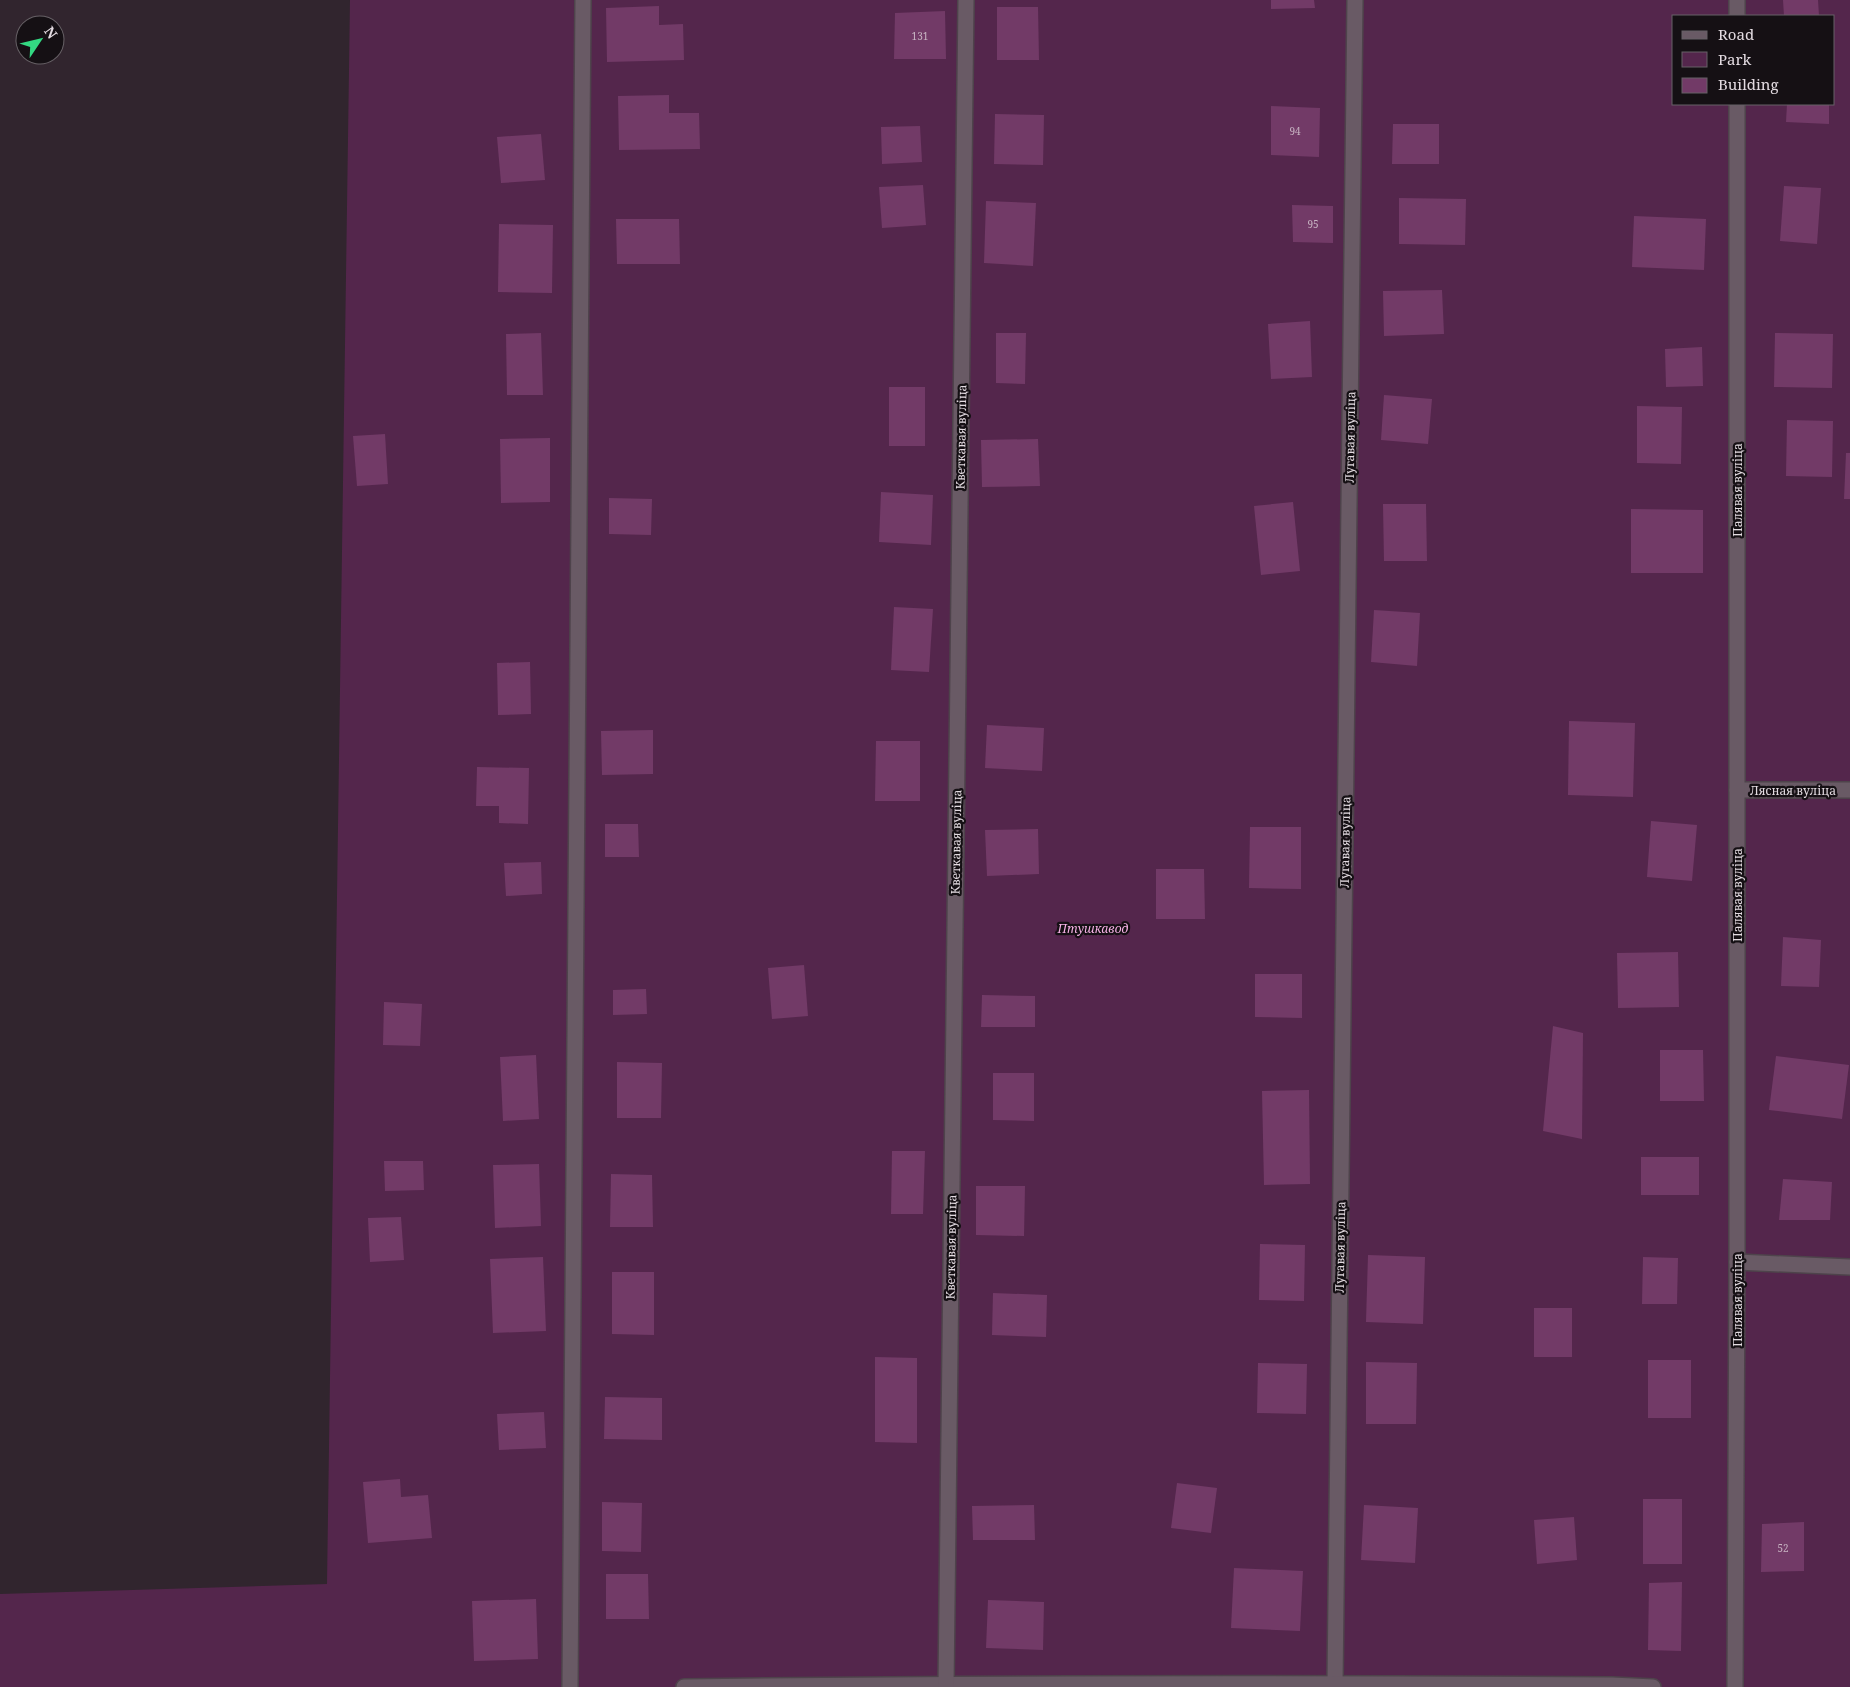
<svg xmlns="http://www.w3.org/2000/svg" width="1850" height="1687" font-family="'Noto Serif',serif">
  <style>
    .green { fill: #54264c; fill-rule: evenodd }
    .building { fill: #723a67 }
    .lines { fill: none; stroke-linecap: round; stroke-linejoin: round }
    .minor-casing { stroke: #4e434b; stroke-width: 18 }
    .minor { stroke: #695a65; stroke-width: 15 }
    .labels { text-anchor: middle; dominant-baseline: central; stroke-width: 4.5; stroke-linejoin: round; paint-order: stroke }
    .number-label { font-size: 10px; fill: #c7b3c2 }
    .street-label { font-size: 12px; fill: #e3dbe1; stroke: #151014 }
    .park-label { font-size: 12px; font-style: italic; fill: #f7b2e7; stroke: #151014 }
  </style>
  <rect width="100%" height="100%" fill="#31252e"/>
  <path class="green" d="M350,0h1500v1687h-1850v-93l327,-10zM1674,16h160v88h-160z"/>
  <g class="building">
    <polygon points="1271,0 1314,0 1315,8 1271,9"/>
    <polygon points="1783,0 1818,0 1819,16 1784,16"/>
    <polygon points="659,6 659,25 683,24 684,60 607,62 606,8"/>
    <polygon points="997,7 1038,7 1039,60 997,60"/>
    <polygon points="945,11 946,59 894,59 895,13"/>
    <polygon points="669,95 669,113 699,113 700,149 619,150 618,96"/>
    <polygon points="1787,104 1829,104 1829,124 1786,122"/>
    <polygon points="1271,106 1320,108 1319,157 1271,155"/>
    <polygon points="995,114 1044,115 1043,165 994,164"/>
    <polygon points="1393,124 1439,124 1439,164 1392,164"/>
    <polygon points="920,126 922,162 882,164 881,127"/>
    <polygon points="541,134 545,180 501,183 497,137"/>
    <polygon points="923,185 926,225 882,228 879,187"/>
    <polygon points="1784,186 1821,188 1817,244 1780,241"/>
    <polygon points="1399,198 1466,199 1465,245 1399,244"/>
    <polygon points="986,201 1036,203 1033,266 984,263"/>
    <polygon points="1292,205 1333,206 1333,243 1293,242"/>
    <polygon points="1634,216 1706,219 1704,270 1632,267"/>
    <polygon points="616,219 679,219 680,264 617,264"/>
    <polygon points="499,224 553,225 552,293 498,292"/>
    <polygon points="1442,290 1444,334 1384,336 1383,291"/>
    <polygon points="1310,321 1312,377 1271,379 1268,324"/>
    <polygon points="541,333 543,395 507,395 506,334"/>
    <polygon points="996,333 1026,333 1025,384 996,383"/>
    <polygon points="1775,333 1833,334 1832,388 1774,387"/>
    <polygon points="1702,347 1703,386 1666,387 1665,349"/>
    <rect x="889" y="387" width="36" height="59"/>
    <polygon points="1384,395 1432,399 1428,444 1381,440"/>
    <polygon points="1637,406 1682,407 1681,464 1637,463"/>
    <polygon points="1787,420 1833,421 1832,477 1786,476"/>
    <polygon points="385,434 388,484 357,486 353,436"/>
    <polygon points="550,438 550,502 501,503 500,439"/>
    <polygon points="1038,439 1040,486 982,487 981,440"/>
    <polygon points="1846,453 1850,453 1850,499 1844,499"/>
    <polygon points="881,492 933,495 931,545 879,542"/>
    <polygon points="609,498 652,499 651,535 609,534"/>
    <polygon points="1293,502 1300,571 1261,575 1254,506"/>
    <polygon points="1383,504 1426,504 1427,561 1384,561"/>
    <polygon points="1631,509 1703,510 1703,573 1631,573"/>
    <polygon points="894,607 933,609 929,672 891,670"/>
    <polygon points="1374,610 1420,613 1417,666 1371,662"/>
    <polygon points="530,662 531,714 498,715 497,663"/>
    <polygon points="1569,721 1635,723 1633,797 1568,795"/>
    <polygon points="987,725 1044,728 1042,771 985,768"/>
    <polygon points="653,730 653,774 602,775 601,731"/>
    <polygon points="876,741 920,741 920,801 875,801"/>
    <polygon points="477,767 529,768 528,824 499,823 499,806 476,806"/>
    <polygon points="1651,821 1697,825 1692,881 1647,877"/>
    <polygon points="605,824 638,824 639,857 605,857"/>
    <polygon points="1250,827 1301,827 1301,889 1249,888"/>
    <polygon points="1038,829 1039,874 987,876 985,830"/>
    <polygon points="541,862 542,894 506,896 504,863"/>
    <polygon points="1156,869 1204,869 1205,919 1156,919"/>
    <polygon points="1783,937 1821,940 1819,987 1781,986"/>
    <polygon points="1678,952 1679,1007 1618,1008 1617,953"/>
    <polygon points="804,965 808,1016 772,1019 768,968"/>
    <polygon points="1255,974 1302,974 1302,1018 1255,1017"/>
    <polygon points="646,989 647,1014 613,1015 613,990"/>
    <polygon points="982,995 1035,996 1035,1027 981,1027"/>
    <polygon points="384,1002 422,1004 420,1046 383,1045"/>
    <polygon points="1553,1026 1583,1033 1582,1139 1543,1131"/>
    <polygon points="1660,1050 1703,1050 1704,1101 1660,1101"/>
    <polygon points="536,1055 539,1119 503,1121 500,1057"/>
    <polygon points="1776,1056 1849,1065 1842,1119 1769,1110"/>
    <polygon points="617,1062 662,1063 661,1118 617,1118"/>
    <polygon points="993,1073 1034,1073 1034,1121 993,1120"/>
    <polygon points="1309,1090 1310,1184 1264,1185 1262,1091"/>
    <polygon points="892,1151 925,1151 923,1214 891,1214"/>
    <rect x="1641" y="1157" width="58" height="38"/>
    <polygon points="384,1161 423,1161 424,1190 385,1191"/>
    <polygon points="539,1164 541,1226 495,1228 493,1165"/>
    <polygon points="611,1174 652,1175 653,1227 610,1227"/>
    <polygon points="1783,1179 1832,1182 1830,1220 1779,1220"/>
    <polygon points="976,1186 1025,1186 1024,1236 976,1235"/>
    <polygon points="401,1217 404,1260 370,1262 368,1218"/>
    <polygon points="1260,1244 1305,1245 1304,1301 1259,1300"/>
    <polygon points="1368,1255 1425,1257 1423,1324 1366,1322"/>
    <polygon points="543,1257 546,1331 493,1333 490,1259"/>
    <polygon points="1643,1257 1678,1258 1677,1304 1642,1304"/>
    <polygon points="612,1272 654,1272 654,1335 612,1334"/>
    <polygon points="993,1293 1047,1295 1046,1337 992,1335"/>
    <rect x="1534" y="1308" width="38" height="49"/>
    <polygon points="875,1357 917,1358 917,1443 875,1442"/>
    <rect x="1648" y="1360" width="43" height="58"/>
    <polygon points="1366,1362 1417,1363 1416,1424 1366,1424"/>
    <polygon points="1258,1363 1307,1364 1306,1414 1257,1413"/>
    <polygon points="605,1397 662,1398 662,1440 604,1439"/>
    <polygon points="544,1412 546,1448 499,1450 497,1414"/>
    <polygon points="400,1479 401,1497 428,1495 432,1538 368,1543 363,1482"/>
    <polygon points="1177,1483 1217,1488 1211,1533 1171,1528"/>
    <rect x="1643" y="1499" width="39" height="65"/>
    <polygon points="602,1502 642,1503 641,1552 602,1551"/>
    <polygon points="1034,1505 1035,1540 973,1540 972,1506"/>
    <polygon points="1364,1505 1418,1508 1415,1563 1361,1560"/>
    <polygon points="1574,1517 1577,1560 1537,1564 1534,1520"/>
    <polygon points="1804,1522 1804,1571 1761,1572 1762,1524"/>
    <polygon points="1234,1568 1303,1571 1300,1631 1231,1628"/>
    <polygon points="606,1574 648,1574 649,1619 606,1619"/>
    <polygon points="1682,1582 1681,1651 1648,1650 1649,1583"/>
    <polygon points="536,1599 538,1659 474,1661 472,1601"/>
    <polygon points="988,1600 1044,1602 1043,1650 986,1648"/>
  </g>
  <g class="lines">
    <defs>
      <g id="minor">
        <polyline points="1737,16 1737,0"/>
        <polyline points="1737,790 1850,790"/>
        <polyline points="1737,1262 1850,1267"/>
        <polyline points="1335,1683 1355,0"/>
        <polyline points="570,1687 583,0"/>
        <path d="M684,1687c310,-4 619,-4 928,-2l41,2"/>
        <polyline points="946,1687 966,0"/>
        <polyline points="1735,1687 1737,1262 1737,104"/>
      </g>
    </defs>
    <use href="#minor" class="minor-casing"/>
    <use href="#minor" class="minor"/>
  </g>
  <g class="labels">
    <g class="number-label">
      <text x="920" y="36">131</text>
      <text x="1295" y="131">94</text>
      <text x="1313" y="224">95</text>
      <text x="1783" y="1548">52</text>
    </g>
    <g class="street-label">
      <text transform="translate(961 437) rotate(-89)">Кветкавая вуліца</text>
      <text transform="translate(1350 437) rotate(-89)">Лугавая вуліца</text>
      <text transform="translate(1737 490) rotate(-90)">Палявая вуліца</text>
      <text x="1793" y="790">Лясная вуліца</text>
      <text transform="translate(956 842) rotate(-89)">Кветкавая вуліца</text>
      <text transform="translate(1345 842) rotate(-89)">Лугавая вуліца</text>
      <text transform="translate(1737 895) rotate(-90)">Палявая вуліца</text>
      <text transform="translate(951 1247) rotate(-89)">Кветкавая вуліца</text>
      <text transform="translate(1340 1247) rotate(-89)">Лугавая вуліца</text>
      <text transform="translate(1737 1300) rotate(-90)">Палявая вуліца</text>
    </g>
    <g class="park-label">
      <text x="1093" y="928">Птушкавод</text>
    </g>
  </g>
  <rect x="1672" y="15" width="162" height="90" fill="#151014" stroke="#676166"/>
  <rect x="1682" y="31" width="25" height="8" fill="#695a65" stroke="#676166"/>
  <text x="1718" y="40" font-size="15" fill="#e3dbe1">Road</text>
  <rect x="1682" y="52" width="25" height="15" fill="#54264c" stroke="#676166"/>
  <text x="1718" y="65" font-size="15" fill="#e3dbe1">Park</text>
  <rect x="1682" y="78" width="25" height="15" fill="#723a67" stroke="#676166"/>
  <text x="1718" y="90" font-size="15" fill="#e3dbe1">Building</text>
  <g transform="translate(40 40) rotate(55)"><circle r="24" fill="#151014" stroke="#676166"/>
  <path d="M0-4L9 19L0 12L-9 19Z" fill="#33d882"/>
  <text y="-8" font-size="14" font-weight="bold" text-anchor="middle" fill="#e3dbe1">N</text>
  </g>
</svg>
